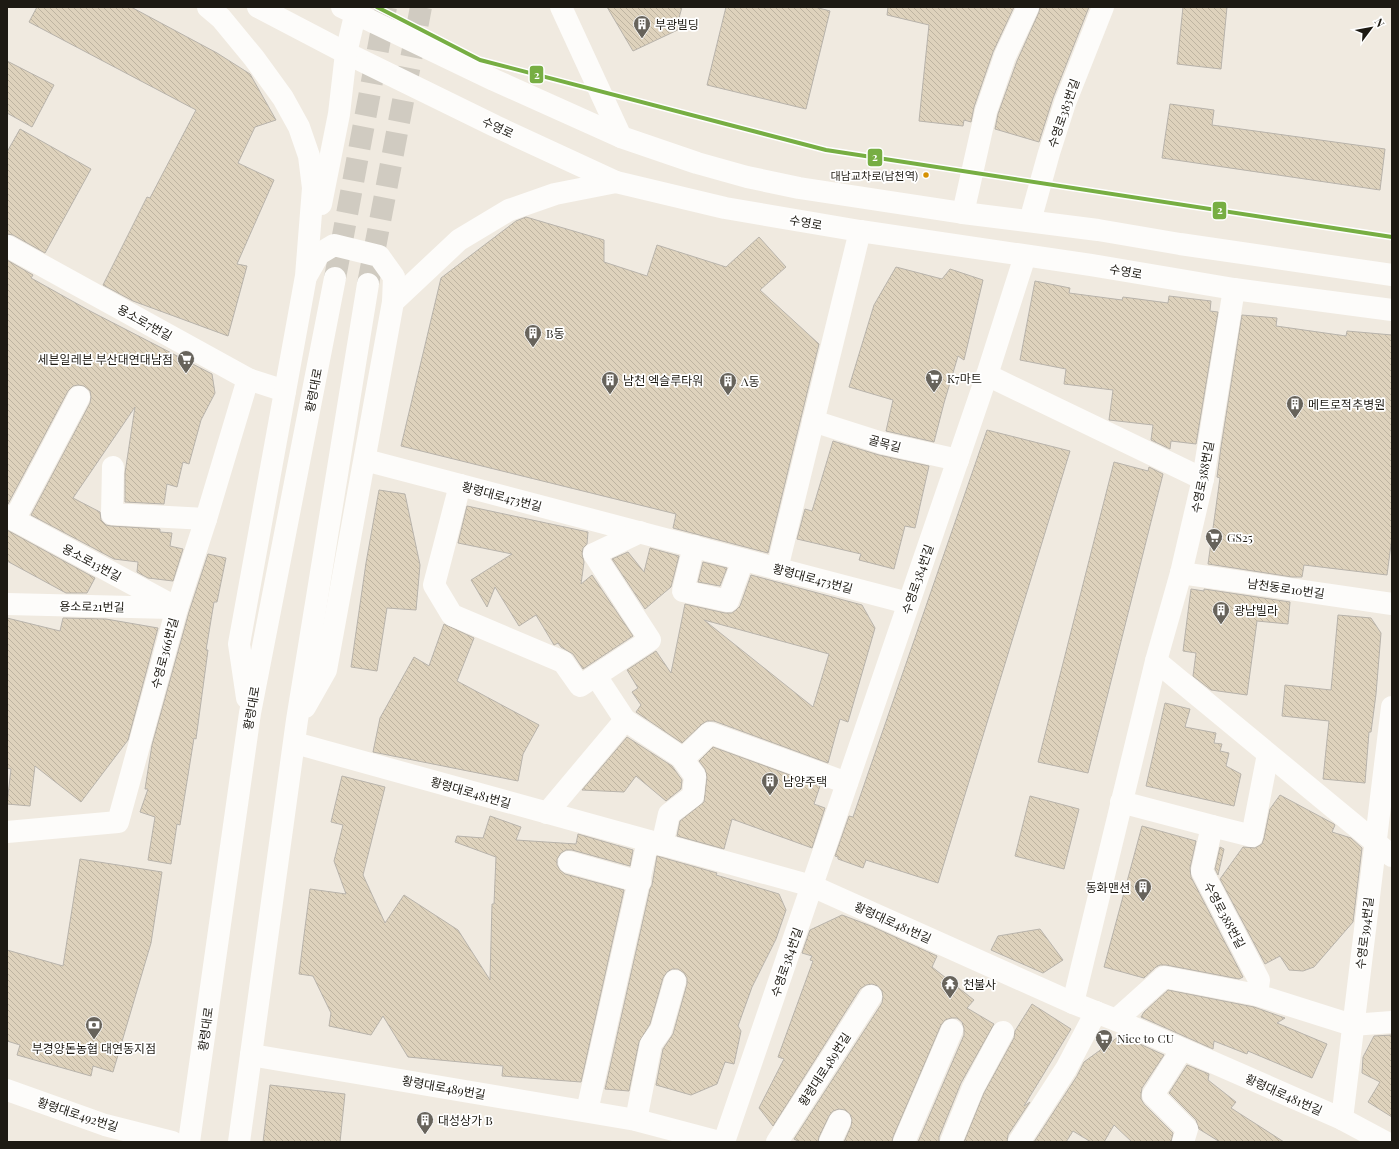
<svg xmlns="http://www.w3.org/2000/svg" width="1399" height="1149" font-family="'Playfair Display','Noto Sans KR',serif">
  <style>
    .building { fill: url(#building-back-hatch); stroke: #b8b3ab; fill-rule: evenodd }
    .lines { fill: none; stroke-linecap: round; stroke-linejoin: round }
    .major-tunnel { stroke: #d0cbc1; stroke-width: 22; stroke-dasharray: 22 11; stroke-linecap: butt }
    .minor { stroke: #fdfcfa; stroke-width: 22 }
    .major { stroke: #fdfcfa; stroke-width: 22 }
    .metro-1-casing { stroke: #fff; stroke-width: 7 }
    .metro-1 { stroke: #77ae43; stroke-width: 4 }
    .bus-dot { fill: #d69103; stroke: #fff; stroke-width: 1.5 }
    .labels { text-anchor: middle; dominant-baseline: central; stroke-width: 3.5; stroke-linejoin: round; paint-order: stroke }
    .bus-label { font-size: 11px; fill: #1d1a13; stroke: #fff; text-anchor: end }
    .poi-label { font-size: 12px; fill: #1d1a13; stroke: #fff; text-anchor: start }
    .street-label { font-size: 12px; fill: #1d1a13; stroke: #fff }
    .line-badge { stroke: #fff; stroke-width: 1.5 }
    .badge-label { font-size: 11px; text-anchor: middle; font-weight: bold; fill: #fff }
  </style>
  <defs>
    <pattern id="building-back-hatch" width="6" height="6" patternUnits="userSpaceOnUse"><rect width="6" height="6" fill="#ded2bc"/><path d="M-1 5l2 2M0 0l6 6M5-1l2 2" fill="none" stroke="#beb4a1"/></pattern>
  </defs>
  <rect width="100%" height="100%" fill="#f0eae0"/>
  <g class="building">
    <polygon points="37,7 131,7 217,53 250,74 276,120 255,127 238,163 274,180 237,264 247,266 228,336 133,301 103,285 147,197 150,198 196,110 29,22"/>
    <polygon points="607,7 682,7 679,18 684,27 633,51"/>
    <polygon points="726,7 815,7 830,11 806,109 707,85"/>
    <polygon points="888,7 1014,7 993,52 974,107 971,122 964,120 963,126 919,121 929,25 887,15"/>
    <polygon points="1040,7 1089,7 1053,98 1039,142 995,129 998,114 1017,61 1039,12"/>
    <polygon points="1183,7 1227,7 1221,69 1177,64"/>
    <polygon points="7,61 54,85 32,127 7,113"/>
    <polygon points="1170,104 1214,110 1212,125 1385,149 1380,190 1162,158"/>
    <polygon points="20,129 91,169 45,253 13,235 7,234 7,152"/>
    <polygon points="526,217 604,240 604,262 647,276 657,245 726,267 759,237 786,267 760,290 819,344 768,553 673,528 676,514 401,446 441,278 516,221"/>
    <polygon points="7,260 33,275 31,278 90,311 212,374 215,393 201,420 189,464 183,462 177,487 167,484 164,504 125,502 125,473 135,407 73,498 100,512 101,520 106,525 111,526 160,529 160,532 172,533 170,546 183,549 173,581 148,578 137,572 138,562 114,559 31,515 90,403 91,397 90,391 84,386 78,385 73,386 68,391 8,504 7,504"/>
    <polygon points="896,267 942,279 950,269 983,280 964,360 958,356 944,403 934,442 886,431 893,400 849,387 874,305"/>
    <polygon points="1035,281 1070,288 1069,293 1122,300 1123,297 1168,303 1169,296 1211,301 1210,311 1218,312 1196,444 1171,441 1170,449 1151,440 1153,425 1109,420 1113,390 1064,384 1066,369 1020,360"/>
    <polygon points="1242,315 1277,318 1276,326 1346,336 1347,331 1392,335 1392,537 1387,575 1304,565 1302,577 1292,577 1208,564 1220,478 1217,477 1221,447"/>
    <polygon points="987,430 1070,451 938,883 866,860 863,868 838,859 838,857 835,856 849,816 853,817"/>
    <polygon points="833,441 879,455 929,466 915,528 905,526 894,569 859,560 861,554 797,539 805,509 812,511"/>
    <polygon points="1114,462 1148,471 1149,467 1163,474 1088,773 1038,762"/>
    <polygon points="379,490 405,494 420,565 416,610 387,608 377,671 351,667 366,563"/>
    <polygon points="467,506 588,532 587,544 583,548 582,554 584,562 581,584 592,575 633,636 583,669 573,654 561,647 558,643 554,645 536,615 519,626 495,587 487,607 471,580 512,554 458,543"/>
    <polygon points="7,530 95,578 87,593 66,593 7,561"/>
    <polygon points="650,548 679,556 671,587 645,609 612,559 628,552 644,572"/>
    <polygon points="208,554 226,558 217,602 214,602 206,650 208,650 196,739 194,738 180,825 177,824 171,864 148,860 155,817 140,812 148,789 145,789 152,745 189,612"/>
    <polygon points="703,562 727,568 720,586 698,582"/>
    <path d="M751,575l111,30 13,23 -27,94 -8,-3 -12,44 -114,-42h-7l-5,3 -20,19 -46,-31 5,-7 -9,-13 6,-4 -11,-18 29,-19 15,22 14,-69 40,9h7l4,-3 4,-4zM704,620l125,34 -16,53z"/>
    <polygon points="1191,589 1204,591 1204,589 1290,602 1288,624 1257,621 1247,695 1211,690 1193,676 1196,653 1183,651"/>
    <polygon points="1338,615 1371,618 1381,633 1376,694 1371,732 1369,732 1365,783 1323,779 1329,721 1282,716 1285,685 1331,690"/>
    <polygon points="7,618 60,631 63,618 106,619 158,628 128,740 81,802 35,766 30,806 7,804 11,769 7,768"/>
    <polygon points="444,624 474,638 457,681 539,725 523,754 518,781 373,752 380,718 414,657 429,666"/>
    <polygon points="1165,703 1190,709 1185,727 1216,733 1214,743 1222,744 1220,751 1229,753 1226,766 1241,774 1234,806 1146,786"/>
    <polygon points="627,737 672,766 682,780 681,789 666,801 636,776 624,792 582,790"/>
    <polygon points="713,747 820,786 814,804 825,808 812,848 732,819 724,849 677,836 680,821 704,802 707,777 705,769 699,761"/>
    <polygon points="342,776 385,787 363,875 385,923 404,895 458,930 490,980 492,904 494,904 496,857 455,842 457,836 483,838 490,816 521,827 516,840 576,844 578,834 633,850 630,866 572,850 566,850 561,853 557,859 557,865 560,870 565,874 624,890 581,1082 502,1076 503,1066 408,1057 383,1016 371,1035 329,1026 331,1013 313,976 299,974 310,889 346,894 334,861 343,825 331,822"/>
    <polygon points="1280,795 1334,824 1335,825 1332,832 1351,838 1362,848 1353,922 1314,967 1303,971 1289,970 1280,956 1265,964 1220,879 1243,847 1255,848 1262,844 1264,838 1270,809"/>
    <polygon points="1030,796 1079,809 1064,869 1015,856"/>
    <polygon points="1142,826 1196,841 1190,868 1191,877 1243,977 1239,979 1166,965 1160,965 1156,967 1144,978 1104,967"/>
    <polygon points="1220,847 1224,849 1218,875 1215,869"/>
    <polygon points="657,856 717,873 716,875 779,894 786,910 776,939 752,987 738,1026 741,1031 734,1064 725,1062 717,1084 691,1095 656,1085 663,1049 673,1034 687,984 687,978 684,973 678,969 672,969 667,972 663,978 650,1024 639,1042 629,1091 605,1089 650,889 652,885"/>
    <polygon points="80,859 162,872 151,943 113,1072 93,1066 91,1076 17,1055 20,1045 7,1041 7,950 63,966"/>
    <polygon points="842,915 871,926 937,956 932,967 974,1000 967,1008 994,1024 961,1083 939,1137 939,1142 918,1142 964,1035 964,1028 962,1022 957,1018 951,1018 945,1020 941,1025 893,1137 892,1142 844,1142 851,1126 852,1120 850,1114 845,1110 839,1109 833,1111 829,1116 819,1137 818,1142 800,1142 794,1139 882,1003 883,997 882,991 878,986 872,984 866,985 860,989 773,1126 759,1108 784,1059 778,1057 813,961 810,960 812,956 802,953 810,930"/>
    <polygon points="1040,929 1063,960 1043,973 991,950 998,936"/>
    <polygon points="1168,990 1254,1007 1285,1018 1277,1023 1327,1044 1312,1078 1248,1051 1247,1054 1214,1041 1213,1049 1141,1017 1144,1012"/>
    <polygon points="1032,1004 1071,1029 1024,1106 1030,1102 1008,1135 1007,1142 964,1142 984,1093 1014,1038 1015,1031"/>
    <polygon points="1392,1035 1392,1117 1368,1102 1380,1082 1362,1073 1363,1057 1374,1036"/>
    <polygon points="1118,1037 1129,1043 1131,1040 1164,1055 1142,1088 1141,1094 1141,1099 1144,1104 1173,1133 1171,1142 1132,1142 1114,1125 1104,1142 1091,1142 1073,1131 1066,1142 1034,1142 1077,1076 1084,1062"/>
    <polygon points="1187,1065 1209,1074 1208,1080 1236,1102 1231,1108 1284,1142 1220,1142 1199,1129 1196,1120 1169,1093"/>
    <polygon points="270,1085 345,1094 340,1142 263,1142"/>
  </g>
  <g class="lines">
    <g class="major-tunnel">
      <polyline points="335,278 386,7"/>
      <polyline points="368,284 421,7"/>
    </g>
    <g class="minor">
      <polyline points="963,213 986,111 1005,56 1028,7"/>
      <polyline points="1030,221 1049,153 1065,103 1103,7"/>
      <polyline points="7,246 248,379 285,391"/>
      <polyline points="987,375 1203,479"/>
      <polyline points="813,421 882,443 958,460"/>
      <polyline points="365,460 908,603"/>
      <polyline points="113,467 112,514 206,519"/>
      <polyline points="460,485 434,585 452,615 563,662 580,686 650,640 594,554 640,532"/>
      <polyline points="7,516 177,608"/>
      <polyline points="14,520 79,397"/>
      <polyline points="694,546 683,591 728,601 743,560"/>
      <polyline points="777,569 860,231"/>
      <polyline points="1181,573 1392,604"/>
      <polyline points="7,604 172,608"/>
      <polyline points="1156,661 1392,856"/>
      <polyline points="596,676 625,720 681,757 695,776 693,796 669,814 662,845"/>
      <polyline points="295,743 812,886 1073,1003 1116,1020 1342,1119 1385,1142"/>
      <polyline points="683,759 710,733 847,783"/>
      <polyline points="1121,802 1212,826 1202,871 1259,980 1257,995 1352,1025 1392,1022"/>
      <polyline points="547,813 625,720"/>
      <polyline points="1212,826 1252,836 1268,754"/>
      <polyline points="7,832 118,822 177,608 206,519 248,379"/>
      <polyline points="569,862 640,882"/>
      <polyline points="1073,1003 1156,661 1181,573 1203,479 1234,289"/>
      <polyline points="1116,1020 1164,977 1257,995"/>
      <polyline points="1182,1049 1153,1095 1187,1129 1183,1142"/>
      <polyline points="251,1055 636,1120 719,1142"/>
      <polyline points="7,1090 105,1125 172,1142"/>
      <polyline points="587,1111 648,841"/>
      <polyline points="1342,1119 1392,707"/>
      <polyline points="636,1120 651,1044 661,1030 675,981"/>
      <polyline points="724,1142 987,375 1025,256"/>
      <polyline points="777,1142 871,996"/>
      <polyline points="830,1142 840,1121"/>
      <polyline points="904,1142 952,1030"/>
      <polyline points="951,1142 973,1088 1003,1032"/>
      <polyline points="1019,1142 1066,1069 1096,1012"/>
    </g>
    <g class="major">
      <polyline points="208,7 221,18 254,58 283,98 299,127 309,156 313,188 306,276 239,644 247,698"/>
      <polyline points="258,7 346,53 495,126 616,182 725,208 860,231 1091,265 1234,289 1392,310"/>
      <polyline points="342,7 494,80 621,137 697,163 747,177 799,188 963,213 1098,230 1180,244 1392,275"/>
      <polyline points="561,7 621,137"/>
      <polyline points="321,204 339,114 346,53 357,7"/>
      <polyline points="307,275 319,254 334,245 379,256 394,277 393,302"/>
      <polyline points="305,707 326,670 393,302 459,240 509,210 555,194 616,182"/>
      <polyline points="189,1142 250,713 335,278"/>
      <polyline points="239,1142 297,720 368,284"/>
    </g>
    <defs>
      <polyline id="metro-1" points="377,7 480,60 826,150 1392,237"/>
    </defs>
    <use href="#metro-1" class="metro-1-casing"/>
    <use href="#metro-1" class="metro-1"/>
  </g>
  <defs>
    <symbol id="building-pin" viewBox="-11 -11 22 30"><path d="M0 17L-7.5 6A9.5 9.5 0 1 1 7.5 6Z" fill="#67635b" stroke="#fff"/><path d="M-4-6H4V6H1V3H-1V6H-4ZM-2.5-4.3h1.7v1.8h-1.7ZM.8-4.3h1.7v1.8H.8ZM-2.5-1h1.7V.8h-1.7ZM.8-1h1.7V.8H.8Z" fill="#fff"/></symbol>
    <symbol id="supermarket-pin" viewBox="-11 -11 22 30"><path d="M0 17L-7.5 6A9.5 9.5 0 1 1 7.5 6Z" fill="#67635b" stroke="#fff"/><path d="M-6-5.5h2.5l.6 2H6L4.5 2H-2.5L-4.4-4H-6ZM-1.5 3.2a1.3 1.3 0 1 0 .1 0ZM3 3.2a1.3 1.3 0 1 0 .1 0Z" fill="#fff"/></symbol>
    <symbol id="temple-pin" viewBox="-11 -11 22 30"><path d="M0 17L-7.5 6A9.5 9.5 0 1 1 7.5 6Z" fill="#67635b" stroke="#fff"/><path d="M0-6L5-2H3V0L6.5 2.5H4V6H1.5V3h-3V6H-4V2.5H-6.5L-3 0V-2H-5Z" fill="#fff"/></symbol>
    <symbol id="bank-pin" viewBox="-11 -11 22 30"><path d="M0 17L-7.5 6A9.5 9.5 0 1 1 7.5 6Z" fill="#67635b" stroke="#fff"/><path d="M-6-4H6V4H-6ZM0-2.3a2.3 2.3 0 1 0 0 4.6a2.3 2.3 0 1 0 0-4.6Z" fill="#fff"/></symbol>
  </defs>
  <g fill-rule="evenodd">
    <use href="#building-pin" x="632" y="14" width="20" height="27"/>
    <use href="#building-pin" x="523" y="323" width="20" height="27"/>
    <use href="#supermarket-pin" x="176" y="349" width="20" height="27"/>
    <use href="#supermarket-pin" x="924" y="368" width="20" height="27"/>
    <use href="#building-pin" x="600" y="370" width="20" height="27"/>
    <use href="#building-pin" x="718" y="371" width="20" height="27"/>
    <use href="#building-pin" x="1285" y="394" width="20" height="27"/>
    <use href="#supermarket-pin" x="1204" y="527" width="20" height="27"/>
    <use href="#building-pin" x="1211" y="600" width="20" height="27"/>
    <use href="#building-pin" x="760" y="771" width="20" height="27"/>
    <use href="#building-pin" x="1133" y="877" width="20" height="27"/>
    <use href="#temple-pin" x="940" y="974" width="20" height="27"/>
    <use href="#bank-pin" x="84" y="1015" width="20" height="27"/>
    <use href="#supermarket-pin" x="1094" y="1028" width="20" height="27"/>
    <use href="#building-pin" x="415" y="1110" width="20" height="27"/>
  </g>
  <circle class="bus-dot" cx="926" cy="175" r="3.5"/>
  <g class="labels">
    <g class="bus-label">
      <text x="918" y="175">대남교차로(남천역)</text>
    </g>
    <g class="poi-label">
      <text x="655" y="24">부광빌딩</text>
      <text x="546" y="333">B동</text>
      <text x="173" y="359" text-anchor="end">세븐일레븐 부산대연대남점</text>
      <text x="947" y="378">K7마트</text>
      <text x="623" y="380">남천 엑슬루타워</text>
      <text x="741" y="381">A동</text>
      <text x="1308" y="404">메트로적추병원</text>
      <text x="1227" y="537">GS25</text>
      <text x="1234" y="610">광남빌라</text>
      <text x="783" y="781">남양주택</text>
      <text x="1130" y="887" text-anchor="end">동화맨션</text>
      <text x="963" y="984">천불사</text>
      <text x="1117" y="1038">Nice to CU</text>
      <text x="94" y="1048" text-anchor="middle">부경양돈농협 대연동지점</text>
      <text x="438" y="1120">대성상가 B</text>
    </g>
    <g class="street-label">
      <text transform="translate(1063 113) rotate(-71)">수영로383번길</text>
      <text transform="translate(498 127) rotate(25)">수영로</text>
      <text transform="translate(806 222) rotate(10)">수영로</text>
      <text transform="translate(1126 271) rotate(10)">수영로</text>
      <text transform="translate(145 322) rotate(29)">용소로7번길</text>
      <text transform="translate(313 390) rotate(-79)">황령대로</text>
      <text transform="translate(885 443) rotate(15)">골목길</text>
      <text transform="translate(1202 477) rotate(-79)">수영로388번길</text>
      <text transform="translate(502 496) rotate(15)">황령대로473번길</text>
      <text transform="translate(92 562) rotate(28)">용소로13번길</text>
      <text transform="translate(813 578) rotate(15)">황령대로473번길</text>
      <text transform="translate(917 579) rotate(-71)">수영로384번길</text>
      <text transform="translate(1286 588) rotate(8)">남천동로10번길</text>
      <text transform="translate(92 606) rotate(1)">용소로21번길</text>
      <text transform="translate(164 653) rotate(-75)">수영로366번길</text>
      <text transform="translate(251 708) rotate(-80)">황령대로</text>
      <text transform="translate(471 792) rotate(16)">황령대로481번길</text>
      <text transform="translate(1225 915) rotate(62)">수영로388번길</text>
      <text transform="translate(893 922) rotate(24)">황령대로481번길</text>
      <text transform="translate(1364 933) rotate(-83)">수영로394번길</text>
      <text transform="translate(786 962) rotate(-71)">수영로384번길</text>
      <text transform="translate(205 1029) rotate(-82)">황령대로</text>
      <text transform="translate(824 1069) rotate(-57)">황령대로489번길</text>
      <text transform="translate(444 1087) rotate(10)">황령대로489번길</text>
      <text transform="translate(1284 1094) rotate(24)">황령대로481번길</text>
      <text transform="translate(78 1114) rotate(18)">황령대로492번길</text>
    </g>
  </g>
  <g class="line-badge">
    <rect x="529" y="65" width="15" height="19" rx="4" fill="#77ae43"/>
    <rect x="867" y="148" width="16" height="19" rx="4" fill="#77ae43"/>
    <rect x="1212" y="201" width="15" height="19" rx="4" fill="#77ae43"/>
  </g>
  <g class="badge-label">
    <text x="537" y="79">2</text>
    <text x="875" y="161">2</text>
    <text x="1220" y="214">2</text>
  </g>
  <rect width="1399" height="1149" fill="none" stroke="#1d1a13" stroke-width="16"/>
  <g transform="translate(1371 28) rotate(58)" stroke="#ffffff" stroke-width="3" paint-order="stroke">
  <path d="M0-3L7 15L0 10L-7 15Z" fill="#1d1a13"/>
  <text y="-6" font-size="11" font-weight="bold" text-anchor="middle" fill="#1d1a13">N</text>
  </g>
</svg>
